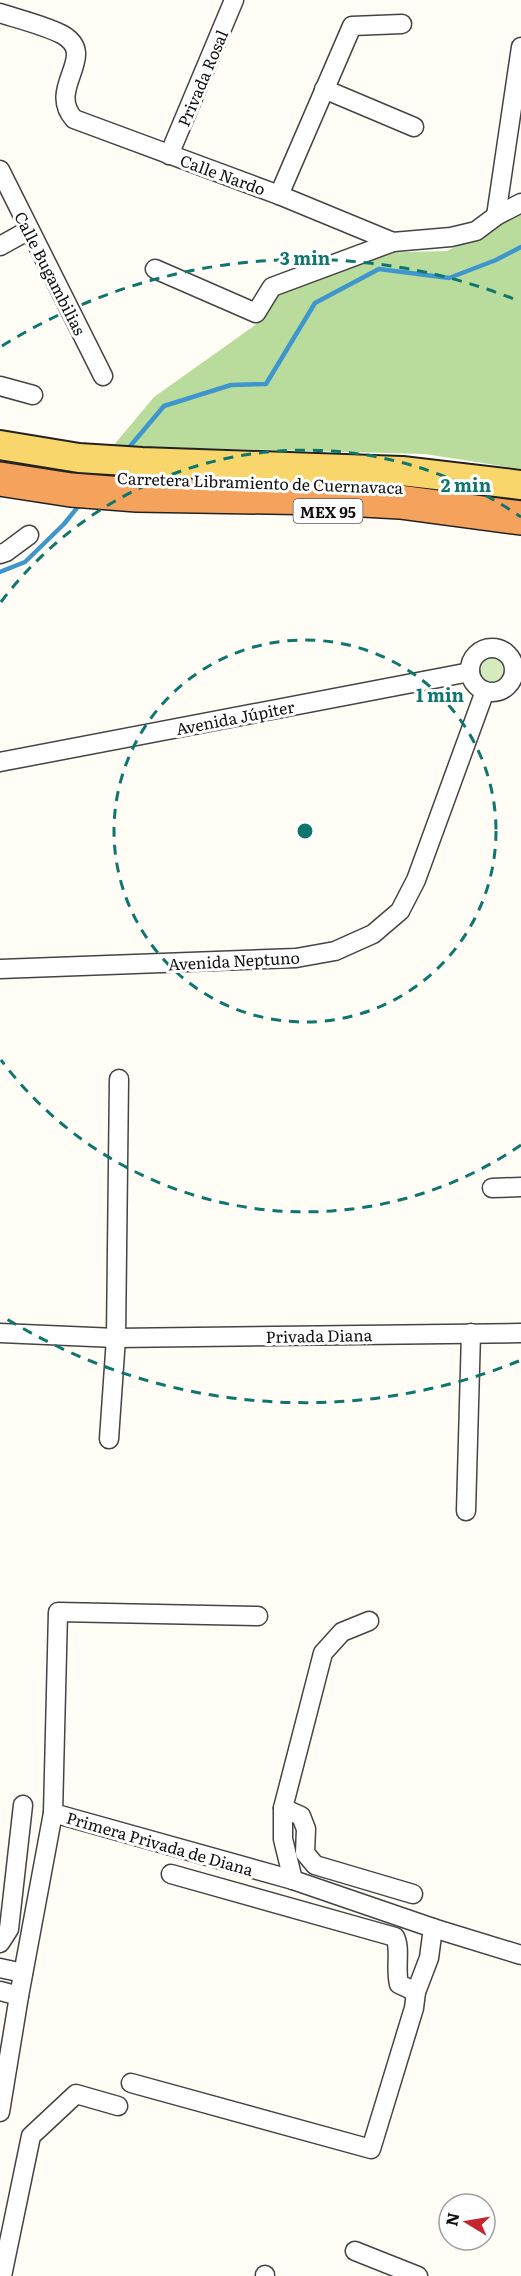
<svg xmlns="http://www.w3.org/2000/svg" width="521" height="2276" font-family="Literata,serif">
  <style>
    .green { fill: #d5ebbd }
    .forest { fill: #b9dc9c }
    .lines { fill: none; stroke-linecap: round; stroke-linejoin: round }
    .stream { stroke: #3f96cf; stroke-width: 4.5 }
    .street-casing { stroke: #444; stroke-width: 21 }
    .primary-casing { stroke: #222; stroke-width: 32 }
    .highway-casing { stroke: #222; stroke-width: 36 }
    .street { stroke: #fff; stroke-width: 18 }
    .primary { stroke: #f9d66b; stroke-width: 28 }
    .highway { stroke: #f5a25d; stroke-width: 33 }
    .ring { fill: none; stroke: #0f766e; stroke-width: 3; stroke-dasharray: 10 8 }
    .labels { text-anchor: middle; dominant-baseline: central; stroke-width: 6; stroke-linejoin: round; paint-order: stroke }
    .shield { fill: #fff; stroke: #585858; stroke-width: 1.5 }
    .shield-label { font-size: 15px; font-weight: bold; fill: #111 }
    .street-label { font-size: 16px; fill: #111; stroke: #fff }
    .centre { fill: #0f766e; stroke: #fff; stroke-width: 3 }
    .ring-label { font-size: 18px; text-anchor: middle; font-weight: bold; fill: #0f766e; stroke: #fff; stroke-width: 6; stroke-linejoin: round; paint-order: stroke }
  </style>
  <rect width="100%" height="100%" fill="#fffdf5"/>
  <circle class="green" cx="492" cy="669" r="17"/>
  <polygon class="forest" points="521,214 521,469 425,454 113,446 154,397 258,323 280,293 368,253 447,251"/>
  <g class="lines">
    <g class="stream">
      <polyline points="126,451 164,406 231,385 266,384 315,303 379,269 449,278 496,260 521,247"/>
      <polyline points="0,572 25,562 64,524 81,503"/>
    </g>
    <defs>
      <g id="street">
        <path d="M0,13c18,6 47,13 63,22 36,21 -17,53 11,84l205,76 114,47 58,-5 25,-6 20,-15 25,-13"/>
        <polyline points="324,89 414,127"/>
        <polyline points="169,155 234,0"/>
        <polyline points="0,170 103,376"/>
        <polyline points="279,195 352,26 402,24"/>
        <polyline points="496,216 521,47"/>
        <polyline points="0,246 29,230"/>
        <polyline points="155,269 256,313 272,287 393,242"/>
        <polyline points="0,386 33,395"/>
        <polyline points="0,554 6,552 29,535"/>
        <circle cx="492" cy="670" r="22"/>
        <polyline points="0,762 470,672"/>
        <polyline points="0,969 296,958 335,951 373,934 400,911 416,880 485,691"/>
        <polyline points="492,1188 521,1187"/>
        <polyline points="0,1333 116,1338 521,1333"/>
        <polyline points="109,1439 116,1338 119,1079"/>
        <polyline points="466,1511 471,1333"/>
        <polyline points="283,1808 301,1816 306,1829 305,1853 315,1865 413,1894"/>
        <polyline points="53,1813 293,1880 433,1928 521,1955"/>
        <path d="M171,1874l224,63c6,12 0,31 4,47l17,8 13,-34 4,-30"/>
        <polyline points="293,1880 283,1839 283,1808 323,1653 342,1632 369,1621"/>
        <polyline points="0,1943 9,1929 23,1805"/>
        <polyline points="0,1968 23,1973"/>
        <polyline points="0,1991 19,1996"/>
        <polyline points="131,2083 371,2149 414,2008 416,1992"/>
        <polyline points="0,2112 19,1996 53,1813 58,1612 258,1616"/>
        <polyline points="355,2251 418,2276"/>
        <polyline points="2,2276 31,2136 76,2094 118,2106"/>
        <polyline points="265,2276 265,2275"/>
      </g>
      <polyline id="primary" points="0,445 79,458 142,462 402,471 521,485"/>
      <polyline id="highway" points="0,479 71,490 137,495 327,498 400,502 521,518"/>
    </defs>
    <use href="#street" class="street-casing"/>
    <use href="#primary" class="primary-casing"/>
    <use href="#highway" class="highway-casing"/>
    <use href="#street" class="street"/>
    <use href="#primary" class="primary"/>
    <use href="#highway" class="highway"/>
  </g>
  <g class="ring">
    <circle cx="305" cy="831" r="191"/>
    <path d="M521 1145A381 381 0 0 1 1 1060M1 602A381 381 0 0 1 521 517"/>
    <path d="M519 1361A572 572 0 0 1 2 1316M2 346A572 572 0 0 1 519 301"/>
  </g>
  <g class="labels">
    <rect class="shield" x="293.5" y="499" width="69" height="24" rx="4.5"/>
    <g class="shield-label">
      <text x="328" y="511">MEX 95</text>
    </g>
    <g class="street-label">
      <text transform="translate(202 78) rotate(-67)">Privada Rosal</text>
      <text transform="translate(223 174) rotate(20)">Calle Nardo</text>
      <text transform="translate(51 273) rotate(63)">Calle Bugambilias</text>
      <text transform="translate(260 482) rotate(2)">Carretera Libramiento de Cuernavaca</text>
      <text transform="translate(235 717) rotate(-11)">Avenida Júpiter</text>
      <text transform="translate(234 960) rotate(-3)">Avenida Neptuno</text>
      <text transform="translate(319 1335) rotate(-1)">Privada Diana</text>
      <text transform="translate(160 1843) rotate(16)">Primera Privada de Diana</text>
    </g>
  </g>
  <circle cx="305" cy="831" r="9" class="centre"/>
  <g class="ring-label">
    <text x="305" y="265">3 min</text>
    <text x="466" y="492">2 min</text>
    <text x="440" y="702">1 min</text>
  </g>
  <g transform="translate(467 2222) rotate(281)"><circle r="28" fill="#ffffff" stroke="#a0a0a0" stroke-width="1.5"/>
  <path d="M0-4.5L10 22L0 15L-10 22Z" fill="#c4262e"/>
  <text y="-9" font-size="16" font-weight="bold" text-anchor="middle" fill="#111111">N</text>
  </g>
</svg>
